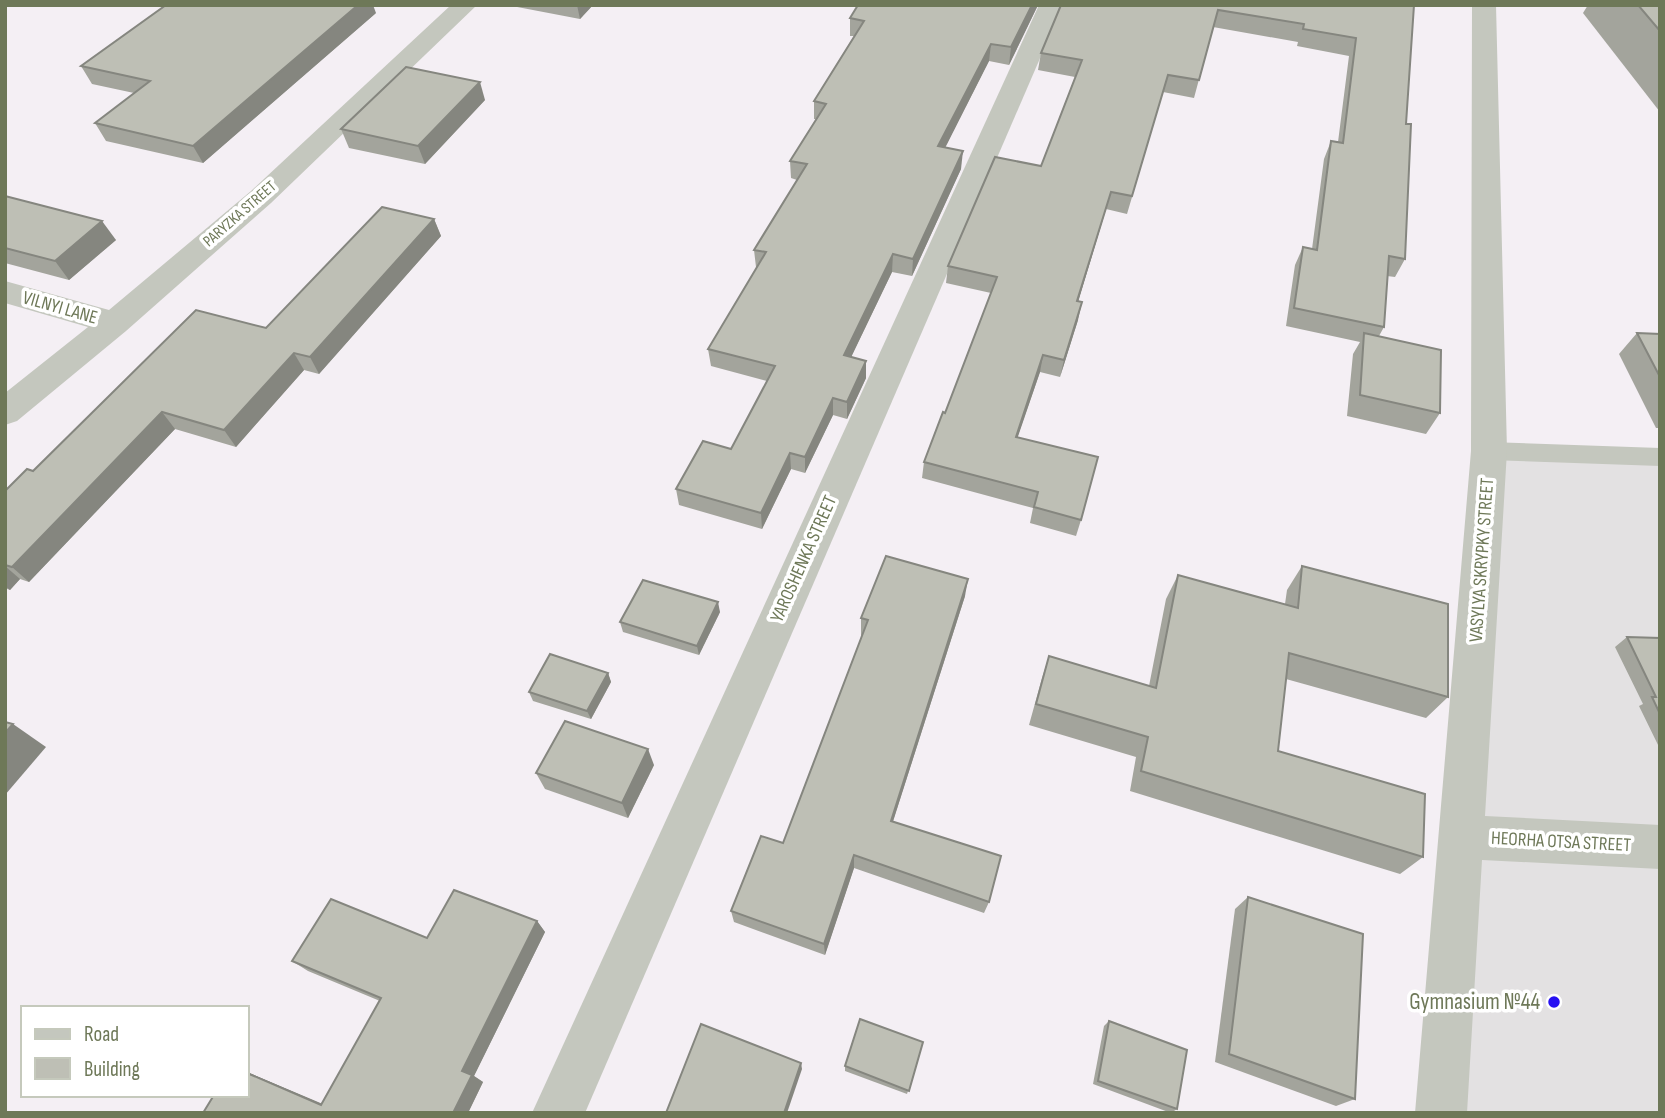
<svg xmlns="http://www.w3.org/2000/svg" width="1665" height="1118" font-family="'Sofia Sans Condensed',sans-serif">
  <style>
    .built { fill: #e3e1e2 }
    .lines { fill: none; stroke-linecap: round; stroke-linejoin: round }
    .lane { fill: #c4c7be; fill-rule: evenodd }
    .street { fill: #c4c7be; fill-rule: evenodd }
    .wall { fill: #a3a49c }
    .shaded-wall { fill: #85867f }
    .building { fill: #bebfb5; stroke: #85867f; stroke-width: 2 }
    .poi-dot { fill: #2711f2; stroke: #fff; stroke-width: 2.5 }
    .labels { text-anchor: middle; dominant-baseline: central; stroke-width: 7; stroke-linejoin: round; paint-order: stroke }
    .far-street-label { font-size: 16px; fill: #6e7858; stroke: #fff }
    .street-label { font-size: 19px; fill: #6e7858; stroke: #fff }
    .near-poi-label { font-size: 23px; fill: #6e7858; stroke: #fff; text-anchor: end }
  </style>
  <rect width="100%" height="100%" fill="#f4eff4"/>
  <polygon class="built" points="1489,451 1660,457 1660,1113 1441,1113"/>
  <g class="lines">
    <polygon class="lane" points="1489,442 1660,448 1660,466 1489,460 1480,458 1477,451 1480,444"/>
    <g class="street">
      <polygon points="451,5 477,5 271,203 126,331 17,421 5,425 5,393 88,327 5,303 5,281 109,310 251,191"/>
      <polygon points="1039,5 1063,5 585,1113 532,1113"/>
      <polygon points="1472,5 1496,5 1507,451 1485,816 1660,825 1660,869 1482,860 1467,1113 1415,1113 1471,451"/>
    </g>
  </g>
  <g class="wall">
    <polygon points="511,5 593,5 580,19 512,6"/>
    <polygon points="858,5 1038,5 1009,65 989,61 945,147 961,169 912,276 892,272 851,357 866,378 847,419 833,415 805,473 791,469 762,529 679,505 676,489 731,449 767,381 711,366 708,349 757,267 756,267 754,250 797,180 791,178 790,161 816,119 814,119 814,101 854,36 850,36 850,18"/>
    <polygon points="1061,5 1414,5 1406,124 1405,259 1395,277 1387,276 1384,327 1379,336 1440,413 1426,434 1347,416 1353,354 1360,342 1286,326 1295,265 1303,247 1312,249 1324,159 1331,141 1338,142 1349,56 1297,46 1298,42 1213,27 1194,98 1163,92 1127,214 1106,209 1078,301 1078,320 1060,377 1040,372 1017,438 1081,520 1076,536 1030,523 1033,508 922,478 924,462 945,413 991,293 946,283 948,266 1041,166 1075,77 1038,70 1041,53"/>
    <polygon points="1588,5 1660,5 1660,112 1583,13"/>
    <polygon points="376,13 203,163 106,141 95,123 134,93 92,84 81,66"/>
    <polygon points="485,100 425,164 349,148 341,129"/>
    <polygon points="5,196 116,240 69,280 5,263"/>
    <polygon points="434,219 441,236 319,374 304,370 236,447 175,429 29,582 20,579 10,590 5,588 5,491 33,471 266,328"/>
    <polygon points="1637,333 1660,334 1660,428 1656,428 1619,354"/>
    <polygon points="1302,566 1448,697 1426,718 1286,679 1278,751 1423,857 1400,874 1130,791 1136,757 1029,725 1042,678 1049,656 1149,686 1166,599 1178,575 1285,604 1287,590"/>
    <polygon points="965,596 893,821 989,902 984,913 854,868 825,955 734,922 731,911 783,843 862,635 861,635 861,618"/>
    <polygon points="720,612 699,655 623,632 620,622"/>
    <polygon points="1627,637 1660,638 1660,749 1639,706 1643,704 1615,647"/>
    <polygon points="608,673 611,682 591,719 533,701 529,692"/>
    <polygon points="654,765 628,818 545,789 536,773"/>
    <polygon points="1248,897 1355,1099 1336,1106 1215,1062 1235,909"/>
    <polygon points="537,921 545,932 474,1076 483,1082 468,1113 203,1113 247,1095 247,1072 321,1104 380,1001 308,971 292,961 427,938"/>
    <polygon points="1109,1021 1177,1109 1171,1113 1093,1084 1104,1026"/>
    <polygon points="923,1042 907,1094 845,1071 845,1066"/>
  </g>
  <g class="shaded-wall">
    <polygon points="358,5 373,5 376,13 203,163 193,146"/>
    <polygon points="577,5 593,5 580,19"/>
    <polygon points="1032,5 1038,5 1009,65 1011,47"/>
    <polygon points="991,44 989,61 937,164 938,146"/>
    <polygon points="480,82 485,100 425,164 418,146"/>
    <polygon points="963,151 961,169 912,276 913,259"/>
    <polygon points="1111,192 1106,209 1073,319 1077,301"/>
    <polygon points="434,219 441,236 319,374 310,357"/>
    <polygon points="102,221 116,240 69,280 55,261"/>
    <polygon points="893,254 892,272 844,372 844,355"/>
    <polygon points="1082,302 1078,320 1060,377 1064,360"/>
    <polygon points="294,353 304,370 236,447 224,430"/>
    <polygon points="1043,355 1040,372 1012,454 1016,437"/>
    <polygon points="866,361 866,378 847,419 847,402"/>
    <polygon points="833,398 833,415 805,473 805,457"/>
    <polygon points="162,412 175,429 29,582 12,567"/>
    <polygon points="790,453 791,469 762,529 761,513"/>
    <polygon points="5,566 20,579 10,590 5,586"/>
    <polygon points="968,579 965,596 889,834 891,821"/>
    <polygon points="718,602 720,612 699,655 697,646"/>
    <polygon points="608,673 611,682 591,719 587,711"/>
    <polygon points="13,724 46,747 5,795 5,733"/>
    <polygon points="648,749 654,765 628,818 622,803"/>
    <polygon points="854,855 854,868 825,955 824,944"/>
    <polygon points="537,921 545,932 474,1076 483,1082 468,1113 453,1113 462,1071"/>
    <polygon points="801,1063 802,1069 787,1113 784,1113"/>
    <polygon points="247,1072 337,1110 321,1105 247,1073"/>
  </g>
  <g class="building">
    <polygon points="166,5 358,5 193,146 95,123 150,81 81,66"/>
    <polygon points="858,5 1032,5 1011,47 991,44 938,146 963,151 913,259 893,254 844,355 866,361 847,402 833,398 805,457 790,453 761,513 676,489 703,441 731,449 775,366 708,349 766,252 754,250 807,164 790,161 826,104 814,101 864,21 850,18"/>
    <polygon points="1061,5 1414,5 1406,124 1411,124 1405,259 1389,256 1384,327 1294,308 1303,247 1317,250 1331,141 1343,143 1356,38 1303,29 1304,24 1218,10 1199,80 1168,75 1132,196 1111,192 1077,301 1082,302 1064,360 1043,355 1016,437 1098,457 1081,520 1034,507 1038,492 924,462 943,412 945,413 997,277 948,266 995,157 1041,166 1082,60 1041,53"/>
    <polygon points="1638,5 1660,5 1660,31"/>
    <polygon points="406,67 480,82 418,146 341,129"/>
    <polygon points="5,196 102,221 55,261 5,248"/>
    <polygon points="382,207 434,219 310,357 294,353 224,430 162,412 12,567 5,565 5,491 27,469 33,471 196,310 266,328"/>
    <polygon points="1364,333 1441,350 1440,413 1360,395"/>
    <polygon points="1637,333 1660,334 1660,377"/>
    <polygon points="886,556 968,579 891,821 1001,856 989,902 854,855 824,944 731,911 761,836 783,843 868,620 861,618"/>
    <polygon points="1302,566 1448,604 1448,697 1289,653 1278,751 1425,794 1423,857 1141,771 1148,737 1036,704 1049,656 1156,688 1178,575 1298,608"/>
    <polygon points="643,580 718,602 697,646 620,622"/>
    <polygon points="1627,637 1660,638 1660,714 1652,697 1656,697"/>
    <polygon points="550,654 608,673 587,711 529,692"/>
    <polygon points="565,721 648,749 622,803 536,773"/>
    <polygon points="5,722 13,724 5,733"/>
    <polygon points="454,890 537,921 462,1071 472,1075 453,1113 203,1113 214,1095 247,1095 247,1073 321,1105 381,998 292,961 331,899 427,938"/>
    <polygon points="1248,897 1363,934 1355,1099 1229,1054"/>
    <polygon points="860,1019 923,1042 909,1091 845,1066"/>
    <polygon points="1109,1021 1187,1050 1177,1109 1098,1081"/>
    <polygon points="701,1024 801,1063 784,1113 666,1113"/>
  </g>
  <circle class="poi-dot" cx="1554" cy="1002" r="7"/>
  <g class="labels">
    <g class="far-street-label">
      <text transform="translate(240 214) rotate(-41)">PARYZKA STREET</text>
    </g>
    <g class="street-label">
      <text transform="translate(60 308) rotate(16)">VILNYI LANE</text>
      <text transform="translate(804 559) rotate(-66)">YAROSHENKA STREET</text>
      <text transform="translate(1482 560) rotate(-86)">VASYLYA SKRYPKY STREET</text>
      <text transform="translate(1561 842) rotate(3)">HEORHA OTSA STREET</text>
    </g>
    <g class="near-poi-label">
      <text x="1540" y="1002">Gymnasium №44</text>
    </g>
  </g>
  <rect width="1665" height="1118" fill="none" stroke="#6e7858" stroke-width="14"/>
  <rect x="21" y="1006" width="228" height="91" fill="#ffffff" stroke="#c5c9bc" stroke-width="2"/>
  <rect x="35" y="1029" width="35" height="10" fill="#c4c7be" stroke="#c5c9bc" stroke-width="2"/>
  <text x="84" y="1041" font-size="21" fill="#6e7858">Road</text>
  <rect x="35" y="1058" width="35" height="21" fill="#bebfb5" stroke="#c5c9bc" stroke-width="2"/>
  <text x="84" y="1076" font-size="21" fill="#6e7858">Building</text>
</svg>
